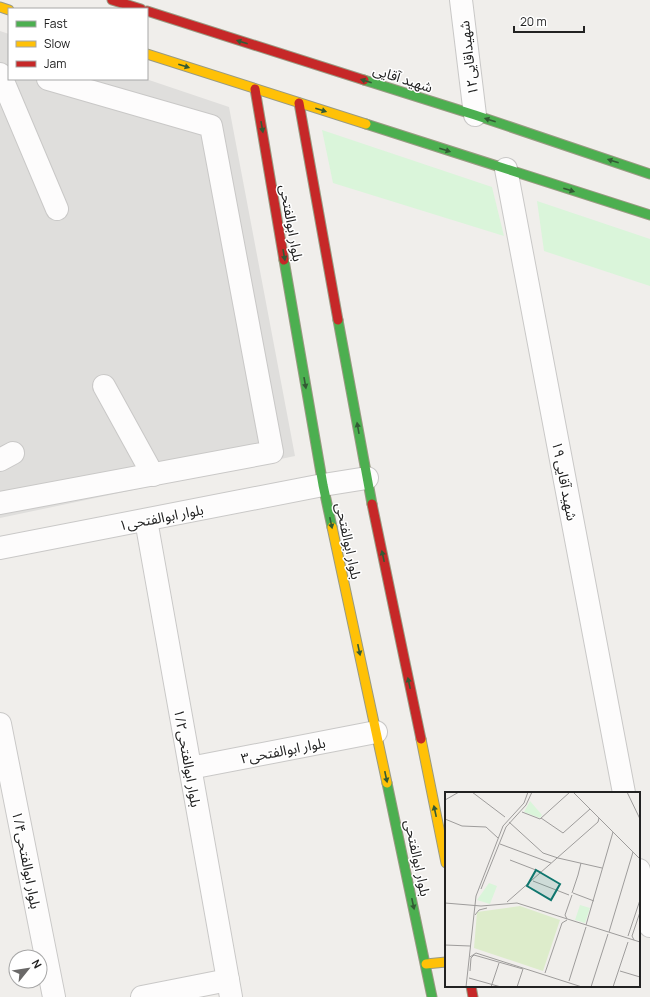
<svg xmlns="http://www.w3.org/2000/svg" width="650" height="997" font-family="Manrope,'Noto Sans Arabic',sans-serif">
  <style>
    .residential { fill: #dfdedc }
    .park { fill: #daf5da }
    .lines { fill: none; stroke-linecap: round; stroke-linejoin: round }
    .street-casing { stroke: #c9c8c7; stroke-width: 24 }
    .fast-casing { stroke: #999a82; stroke-width: 11 }
    .slow-casing { stroke: #999a82; stroke-width: 11 }
    .jam-casing { stroke: #999a82; stroke-width: 11 }
    .street { stroke: #fdfcfc; stroke-width: 22 }
    .fast { stroke: #4caf50; stroke-width: 9 }
    .slow { stroke: #ffc107; stroke-width: 9 }
    .jam { stroke: #c62828; stroke-width: 9 }
    .oneway { fill: #335a34 }
    .labels { text-anchor: middle; dominant-baseline: central; stroke-width: 3; stroke-linejoin: round; paint-order: stroke }
    .street-label { font-size: 14px; fill: #222; stroke: #fff }
    .inset-road { fill: none; stroke: #9e9c9b; stroke-width: 1 }
    .view { fill: #0f766e; fill-opacity: 0.15; stroke: #0f766e; stroke-width: 2 }
    .inset-edge { fill: none; stroke: #222; stroke-width: 2 }
  </style>
  <rect width="100%" height="100%" fill="#f0eeeb"/>
  <polygon class="residential" points="0,31 9,34 9,79 146,79 229,107 295,456 0,518"/>
  <g class="park">
    <polygon points="322,130 492,187 504,236 333,183"/>
    <polygon points="537,201 650,239 650,286 544,251"/>
  </g>
  <g class="lines">
    <defs>
      <g id="street">
        <polyline points="461,0 475,115"/>
        <polyline points="0,74 57,209"/>
        <polyline points="506,169 624,793"/>
        <polyline points="104,386 153,475"/>
        <polyline points="0,460 13,453"/>
        <polyline points="0,503 272,452 211,126 48,79"/>
        <polyline points="146,520 231,997"/>
        <polyline points="0,548 323,485 367,478"/>
        <polyline points="0,724 54,997"/>
        <polyline points="190,768 376,732"/>
        <polyline points="639,870 650,926"/>
        <polyline points="142,997 228,980"/>
      </g>
      <g id="fast">
        <polyline points="364,80 475,115 650,174"/>
        <polyline points="366,124 650,215"/>
        <polyline points="284,260 323,485 332,527"/>
        <polyline points="338,320 372,504"/>
        <polyline points="387,783 432,997"/>
      </g>
      <g id="slow">
        <polyline points="0,7 9,10"/>
        <polyline points="147,54 366,124"/>
        <polyline points="332,527 387,783"/>
        <polyline points="421,739 446,863"/>
        <polyline points="426,964 446,962"/>
      </g>
      <g id="jam">
        <polyline points="112,0 141,9"/>
        <polyline points="147,11 364,80"/>
        <polyline points="255,89 284,260"/>
        <polyline points="299,103 338,320"/>
        <polyline points="372,504 421,739"/>
        <polyline points="471,986 473,997"/>
      </g>
    </defs>
    <use href="#street" class="street-casing"/>
    <use href="#fast" class="fast-casing"/>
    <use href="#slow" class="slow-casing"/>
    <use href="#jam" class="jam-casing"/>
    <use href="#street" class="street"/>
    <use href="#fast" class="fast"/>
    <use href="#slow" class="slow"/>
    <use href="#jam" class="jam"/>
  </g>
  <defs><path id="oneway-solid" d="M-6-.8H1V-3.2L6.5 0L1 3.2V.8H-6Z"/></defs>
  <g class="oneway">
    <use href="#oneway-solid" transform="translate(242 42) rotate(-162)"/>
    <use href="#oneway-solid" transform="translate(184 66) rotate(18)"/>
    <use href="#oneway-solid" transform="translate(366 81) rotate(-162)"/>
    <use href="#oneway-solid" transform="translate(321 110) rotate(18)"/>
    <use href="#oneway-solid" transform="translate(490 120) rotate(-162)"/>
    <use href="#oneway-solid" transform="translate(262 127) rotate(80)"/>
    <use href="#oneway-solid" transform="translate(445 150) rotate(18)"/>
    <use href="#oneway-solid" transform="translate(613 161) rotate(-162)"/>
    <use href="#oneway-solid" transform="translate(569 190) rotate(18)"/>
    <use href="#oneway-solid" transform="translate(284 255) rotate(80)"/>
    <use href="#oneway-solid" transform="translate(305 383) rotate(80)"/>
    <use href="#oneway-solid" transform="translate(358 428) rotate(-100)"/>
    <use href="#oneway-solid" transform="translate(331 523) rotate(78)"/>
    <use href="#oneway-solid" transform="translate(383 556) rotate(-102)"/>
    <use href="#oneway-solid" transform="translate(359 650) rotate(78)"/>
    <use href="#oneway-solid" transform="translate(409 683) rotate(-102)"/>
    <use href="#oneway-solid" transform="translate(386 777) rotate(78)"/>
    <use href="#oneway-solid" transform="translate(435 811) rotate(-102)"/>
    <use href="#oneway-solid" transform="translate(413 904) rotate(78)"/>
  </g>
  <g class="labels">
    <g class="street-label">
      <text transform="translate(468 58) rotate(-97)">شهیداقایی۱۲</text>
      <text transform="translate(403 78) rotate(18)">شهید آقایی</text>
      <text transform="translate(292 223) rotate(80)">بلوار ابوالفتحی</text>
      <text transform="translate(565 481) rotate(79)">شهید آقایی ۱۹</text>
      <text transform="translate(161 517) rotate(-11)">بلوار ابوالفتحی۱</text>
      <text transform="translate(349 541) rotate(78)">بلوار ابوالفتحی</text>
      <text transform="translate(283 750) rotate(-11)">۳بلوار ابوالفتحی</text>
      <text transform="translate(188 758) rotate(80)">بلوار ابوالفتحی۱/۲</text>
      <text transform="translate(418 858) rotate(78)">بلوار ابوالفتحی</text>
      <text transform="translate(27 860) rotate(79)">بلوار ابوالفتحی۱/۴</text>
    </g>
  </g>
  <g transform="translate(445 792)">
    <rect width="195" height="195" fill="#f0eeeb"/>
    <path d="M75,114l40,14 -17,51 -69,-23 3,-36z" fill="#ddeccb"/>
    <path d="M85,9l12,14 -2,3 -16,-6zM44,91l8,3 -7,18 -13,-4zM135,113l10,3 -5,15 -10,-3z" fill="#daf5da"/>
    <path class="inset-road" d="M27,0l33,25M128,0l67,67M182,0l13,27M0,8l14,-8M77,20l18,7 30,-27M96,26l22,15 27,-24M0,27l17,7 24,1 12,11M64,30l34,31 15,5M55,52l51,19M113,66l44,10M65,68l31,12M133,83l3,-12M88,89l36,14M36,97l25,-62 20,-22 6,-13M127,101l6,-18M128,101l21,8M62,110l91,-80 1,-4M0,111l36,3 36,-3 123,39M30,123l4,-5 8,-2M122,127l-2,-4 7,-20M141,133l27,-93M164,140l24,-80M183,144l12,-36M189,148l-2,-4 8,-24M0,153l25,1M25,165l6,-4 106,34M25,179l1,-13 3,-3 49,14M175,179l20,6M100,181l17,-50 5,-3M24,186l32,9M124,189l17,-54M21,195l10,-91 27,-70 21,-23 4,-11M46,195l8,-24M72,195l6,-18M146,195l17,-53M168,195l15,-45"/>
    <path class="view" d="M91,78l24,14 -9,16 -24,-14z"/>
    <rect width="195" height="195" class="inset-edge"/>
  </g>
  <rect x="8" y="8" width="140" height="72" fill="#ffffff" stroke="#a7a7a7"/>
  <rect x="16" y="21" width="20" height="6" fill="#4caf50" stroke="#a7a7a7"/>
  <text x="44" y="28" font-size="12" fill="#222222">Fast</text>
  <rect x="16" y="41" width="20" height="6" fill="#ffc107" stroke="#a7a7a7"/>
  <text x="44" y="48" font-size="12" fill="#222222">Slow</text>
  <rect x="16" y="61" width="20" height="6" fill="#c62828" stroke="#a7a7a7"/>
  <text x="44" y="68" font-size="12" fill="#222222">Jam</text>
  <g transform="translate(28 969) rotate(60)"><circle r="19" fill="#ffffff" stroke="#a7a7a7"/>
  <path d="M0-3L7 15L0 10L-7 15Z" fill="#6a6968"/>
  <text y="-6" font-size="11" font-weight="bold" text-anchor="middle" fill="#222222">N</text>
  </g>
  <path d="M514 26v6h70v-6" fill="none" stroke="#222222" stroke-width="2"/>
  <text x="520" y="26" font-size="12" fill="#222222" stroke="#ffffff" stroke-width="3" paint-order="stroke">20 m</text>
</svg>
